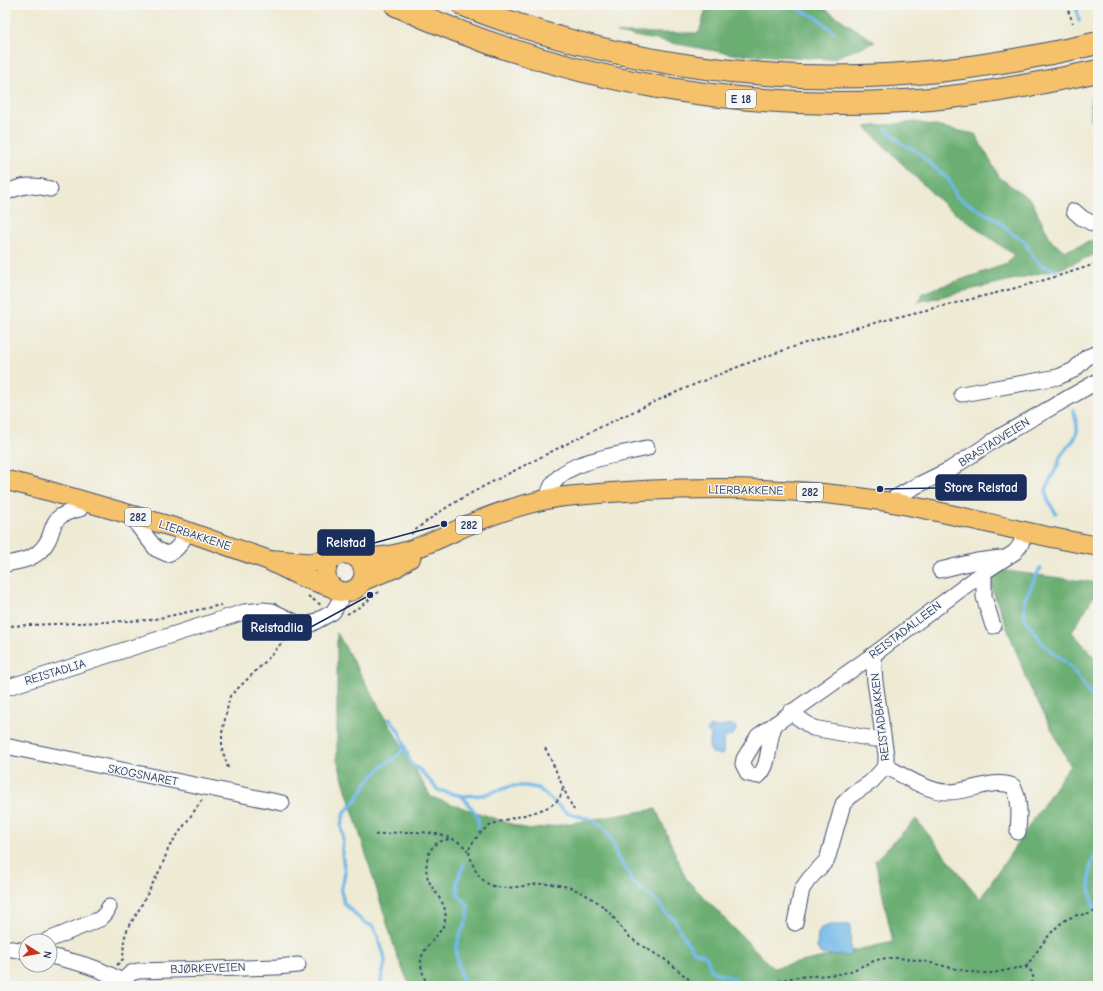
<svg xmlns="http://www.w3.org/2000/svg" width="1103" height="991" font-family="'Comic Neue',sans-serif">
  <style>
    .forest { fill: #6aae72; stroke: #426e68 }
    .water { fill: #71b8e8; stroke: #4674a3 }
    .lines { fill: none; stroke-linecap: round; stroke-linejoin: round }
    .stream { stroke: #71b8e8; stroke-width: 3.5 }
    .minor-casing { stroke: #3b4b70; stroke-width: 17 }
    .major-casing { stroke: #3b4b70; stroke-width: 21 }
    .highway-casing { stroke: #3b4b70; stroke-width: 24 }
    .path { stroke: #3b4b70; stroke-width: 2; stroke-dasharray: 3 3; stroke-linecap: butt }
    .minor { stroke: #fff; stroke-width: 15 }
    .major { stroke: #f5c16b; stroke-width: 19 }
    .highway { stroke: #f5c16b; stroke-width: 22 }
    .labels { text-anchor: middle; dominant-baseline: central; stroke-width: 3; stroke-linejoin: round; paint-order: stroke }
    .shield { fill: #f6f6f2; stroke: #5d6b8a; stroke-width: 1 }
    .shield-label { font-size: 11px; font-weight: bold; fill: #1b2f5e }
    .street-label { font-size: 12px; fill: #1b2f5e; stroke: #f6f6f2 }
    .leader { fill: none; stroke: #1b2f5e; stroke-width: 1.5 }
    .callout-dot { fill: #1b2f5e; stroke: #f6f6f2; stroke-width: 1.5 }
    .callout { fill: #1b2f5e; stroke: #1b2f5e; stroke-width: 1.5 }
    .callout-label { font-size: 13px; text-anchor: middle; font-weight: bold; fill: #fff }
  </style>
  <rect width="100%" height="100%" fill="#f6f6f2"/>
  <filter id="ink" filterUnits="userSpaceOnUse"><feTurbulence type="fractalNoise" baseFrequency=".025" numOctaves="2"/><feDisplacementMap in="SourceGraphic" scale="8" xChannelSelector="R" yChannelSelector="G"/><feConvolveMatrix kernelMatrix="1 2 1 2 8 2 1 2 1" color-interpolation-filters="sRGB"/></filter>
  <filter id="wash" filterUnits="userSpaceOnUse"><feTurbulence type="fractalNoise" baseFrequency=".012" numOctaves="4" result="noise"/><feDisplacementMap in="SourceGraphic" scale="16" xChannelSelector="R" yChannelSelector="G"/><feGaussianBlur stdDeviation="0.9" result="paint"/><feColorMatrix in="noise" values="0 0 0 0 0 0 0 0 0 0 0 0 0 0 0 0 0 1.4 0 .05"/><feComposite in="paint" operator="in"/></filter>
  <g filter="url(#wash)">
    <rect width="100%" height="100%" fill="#eeead4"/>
    <g class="forest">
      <polygon points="707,5 819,5 875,42 831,59 732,54 617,33 699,33"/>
      <polygon points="1091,97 1098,97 1098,131 1091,119"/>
      <polygon points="916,122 975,134 1000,178 1031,200 1052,242 1065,251 1096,239 1098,241 1098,253 1062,268 918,302 922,293 1007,264 1014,255 943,204 865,127"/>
      <polygon points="984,568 1098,583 1098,589 1072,632 1098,661 1098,986 410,986 397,956 337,760 337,633 431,797 529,830 656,809 686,879 773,968 893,942 875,860 916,819 980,899 1070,765 1029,685"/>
    </g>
    <g class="water">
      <path d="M729,724l7,3c0,8 -5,9 -12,11 -2,6 1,11 -2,17l-10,-2 -3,-6 2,-11 -4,-5 3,-5 7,2z"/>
      <polygon points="831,925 850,925 851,954 847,956 821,954 817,948 818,934 821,928"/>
    </g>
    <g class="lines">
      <g class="stream">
        <polyline points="789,5 816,17 834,32"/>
        <polyline points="1076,5 1079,21"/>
        <polyline points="886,128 902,144 915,150 949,180 957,197 1000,222 1011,233 1024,240 1034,258 1042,266 1057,270"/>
        <path d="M1056,513c-15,-19 -11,-25 0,-44 3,-5 3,-11 6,-15 5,-8 14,-13 15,-23 1,-6 -2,-15 -4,-21"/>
        <polyline points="1040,568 1024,601 1025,619 1044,645 1071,667 1098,706"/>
        <path d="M390,719l10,14 11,31 9,6 18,20 24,6 21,-1 29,-9h13l13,2 29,25 26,7 12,10 10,17 2,10 13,18v6l7,4 3,5 10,5 10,9 5,9 9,6 12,22 8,10 12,5c2,4 3,9 5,13 7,10 20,2 30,17"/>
        <polyline points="462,796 478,816 478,827"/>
        <path d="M1098,851c-2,4 -6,10 -7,14 -3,15 -1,38 7,50"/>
        <polyline points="464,864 457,882 458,895 468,905 468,918 459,937 456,950 458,965 464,986"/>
        <path d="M381,986c-1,-13 4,-15 4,-25 0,-8 -8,-25 -11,-34l-12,-6 -18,-18 -3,-12 4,-18 -3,-19 1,-19 -2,-9 3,-13 10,-10 14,-22 17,-17 13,-8 7,-9"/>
      </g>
    </g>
  </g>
  <g filter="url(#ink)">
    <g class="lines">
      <defs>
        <g id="minor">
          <path d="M5,193c16,-8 28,-9 45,-4"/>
          <polyline points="1074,211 1082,218 1098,226"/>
          <polyline points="962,394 1058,377 1074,370 1087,357 1098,353"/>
          <path d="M548,499c2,-39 70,-43 99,-51"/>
          <polyline points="888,502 916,486 949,470 1001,436 1098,381"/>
          <path d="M138,526l18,23 11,5c11,-3 15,-13 20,-22"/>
          <path d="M5,564c12,-2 26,-4 35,-13 20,-19 2,-34 40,-42"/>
          <polyline points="940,570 977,561 1001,558"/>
          <polyline points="984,572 984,597 993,626"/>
          <path d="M873,655l2,27 11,73v11c16,9 44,27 63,26 20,0 45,-14 64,-6 8,14 6,31 5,46"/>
          <polyline points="5,688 244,612 263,610 272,611 297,623 309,625 333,612 345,592"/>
          <polyline points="790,712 813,728 874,739 883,739"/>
          <path d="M776,723c-10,16 -4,42 -18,53l-10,-2 -5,-10 1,-5 14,-23 115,-81 111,-83 31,-20 6,-8 3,-14"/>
          <polyline points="5,746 282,803"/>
          <polyline points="795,923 802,889 809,879 827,860 843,804 853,794 871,782 886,766"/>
          <polyline points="46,941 100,919 106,913 109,907"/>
          <polyline points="5,948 26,951"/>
          <path d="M50,956c27,6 56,13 78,30"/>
          <polyline points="122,981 131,973 138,971 277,967 298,965"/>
        </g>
        <g id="major">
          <polyline points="5,480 49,491 183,530 268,560 302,577 331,587"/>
          <circle cx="345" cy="573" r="19"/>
          <path d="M357,558c45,1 72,-15 111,-33 33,-14 67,-26 102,-29 106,-10 215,-12 319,6 70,12 139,33 209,44"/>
          <polyline points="277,560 309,563 332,559"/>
          <polyline points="362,581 395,568 411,557"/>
        </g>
        <g id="highway">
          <path d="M396,5c168,77 351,110 535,94 56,-5 112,-16 167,-28"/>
          <path d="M464,5c149,60 314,83 474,66 54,-6 107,-16 160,-28"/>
        </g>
      </defs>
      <use href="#minor" class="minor-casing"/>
      <use href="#major" class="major-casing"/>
      <use href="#highway" class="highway-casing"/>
      <g class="path">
        <polyline points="1066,5 1073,23"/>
        <path d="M411,534c34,-31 88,-55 128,-76 93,-48 189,-92 289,-122 89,-27 182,-42 270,-73"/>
        <polyline points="308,596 321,605"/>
        <polyline points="347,614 361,606 381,590"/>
        <polyline points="5,626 150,620 221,605"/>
        <path d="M545,748c11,20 18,42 29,62"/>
        <polyline points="228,768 222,749 222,733 230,696 266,661 290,633"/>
        <path d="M563,789c-1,2 -2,6 -3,8 -11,18 -56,19 -72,30 -5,3 -10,8 -13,13 -5,5 -7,9 -5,16 12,41 36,32 68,28 10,-1 24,1 33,4 16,6 32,16 42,29 6,7 11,16 18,21 11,9 24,15 36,23 10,8 20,17 30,25"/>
        <path d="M375,835c26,-4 76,-8 93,16"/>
        <polyline points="117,965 123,959 124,939 129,925 135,917 161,868 169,847 202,800"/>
        <path d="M1026,967c11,-15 28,-44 46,-50 11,-5 14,1 26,-8"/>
        <path d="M427,986c-2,-7 -5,-14 -6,-21 -2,-18 21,-28 24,-45 3,-17 -10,-25 -16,-39 -5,-10 -3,-30 7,-37 3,-3 9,-4 14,-5"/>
        <path d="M767,986c27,-13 43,-8 71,-12 19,-2 33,-16 52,-16 32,-1 62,13 93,15 15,1 28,-5 43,-6l6,5c2,6 1,9 -4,14"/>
      </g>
      <use href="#minor" class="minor"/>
      <use href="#major" class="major"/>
      <use href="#highway" class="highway"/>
    </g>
  </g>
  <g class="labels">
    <g class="shield">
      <rect x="726" y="90" width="30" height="18" rx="3"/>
      <rect x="797" y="483" width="26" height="18" rx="3"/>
      <rect x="125" y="508" width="26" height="18" rx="3"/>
      <rect x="456" y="516" width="26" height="18" rx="3"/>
    </g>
    <g class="shield-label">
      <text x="741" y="99">E 18</text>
      <text x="810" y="492">282</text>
      <text x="138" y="517">282</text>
      <text x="469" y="525">282</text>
    </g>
    <g class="street-label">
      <text transform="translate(994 442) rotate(-32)">BRASTADVEIEN</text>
      <text transform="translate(746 490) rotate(1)">LIERBAKKENE</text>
      <text transform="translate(195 535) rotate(18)">LIERBAKKENE</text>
      <text transform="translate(905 630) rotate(-37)">REISTADALLEEN</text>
      <text transform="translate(55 672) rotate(-17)">REISTADLIA</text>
      <text transform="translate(880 717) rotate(-97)">REISTADBAKKEN</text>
      <text transform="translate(143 775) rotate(11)">SKOGSNARET</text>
      <text transform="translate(208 968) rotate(-2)">BJØRKEVEIEN</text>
    </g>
  </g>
  <path class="leader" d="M880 489L936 488M444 524L374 543M370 595L311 627"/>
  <g class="callout-dot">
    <circle cx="880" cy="489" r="4"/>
    <circle cx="444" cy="524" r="4"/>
    <circle cx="370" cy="595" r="4"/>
  </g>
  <g class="callout">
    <rect x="936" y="475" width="90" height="25" rx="4"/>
    <rect x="318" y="530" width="56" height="25" rx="4"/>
    <rect x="243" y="615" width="68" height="25" rx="4"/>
  </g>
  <g class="callout-label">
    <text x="981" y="492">Store Reistad</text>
    <text x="346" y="547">Reistad</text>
    <text x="277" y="632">Reistadlia</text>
  </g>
  <rect width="1103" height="991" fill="none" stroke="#f6f6f2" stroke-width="20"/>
  <g transform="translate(38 953) rotate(101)"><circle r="19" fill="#f6f6f2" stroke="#9ea6b7"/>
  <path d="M0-3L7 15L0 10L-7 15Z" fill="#c8321e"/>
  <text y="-6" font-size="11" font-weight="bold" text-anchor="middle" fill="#1b2f5e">N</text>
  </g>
</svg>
